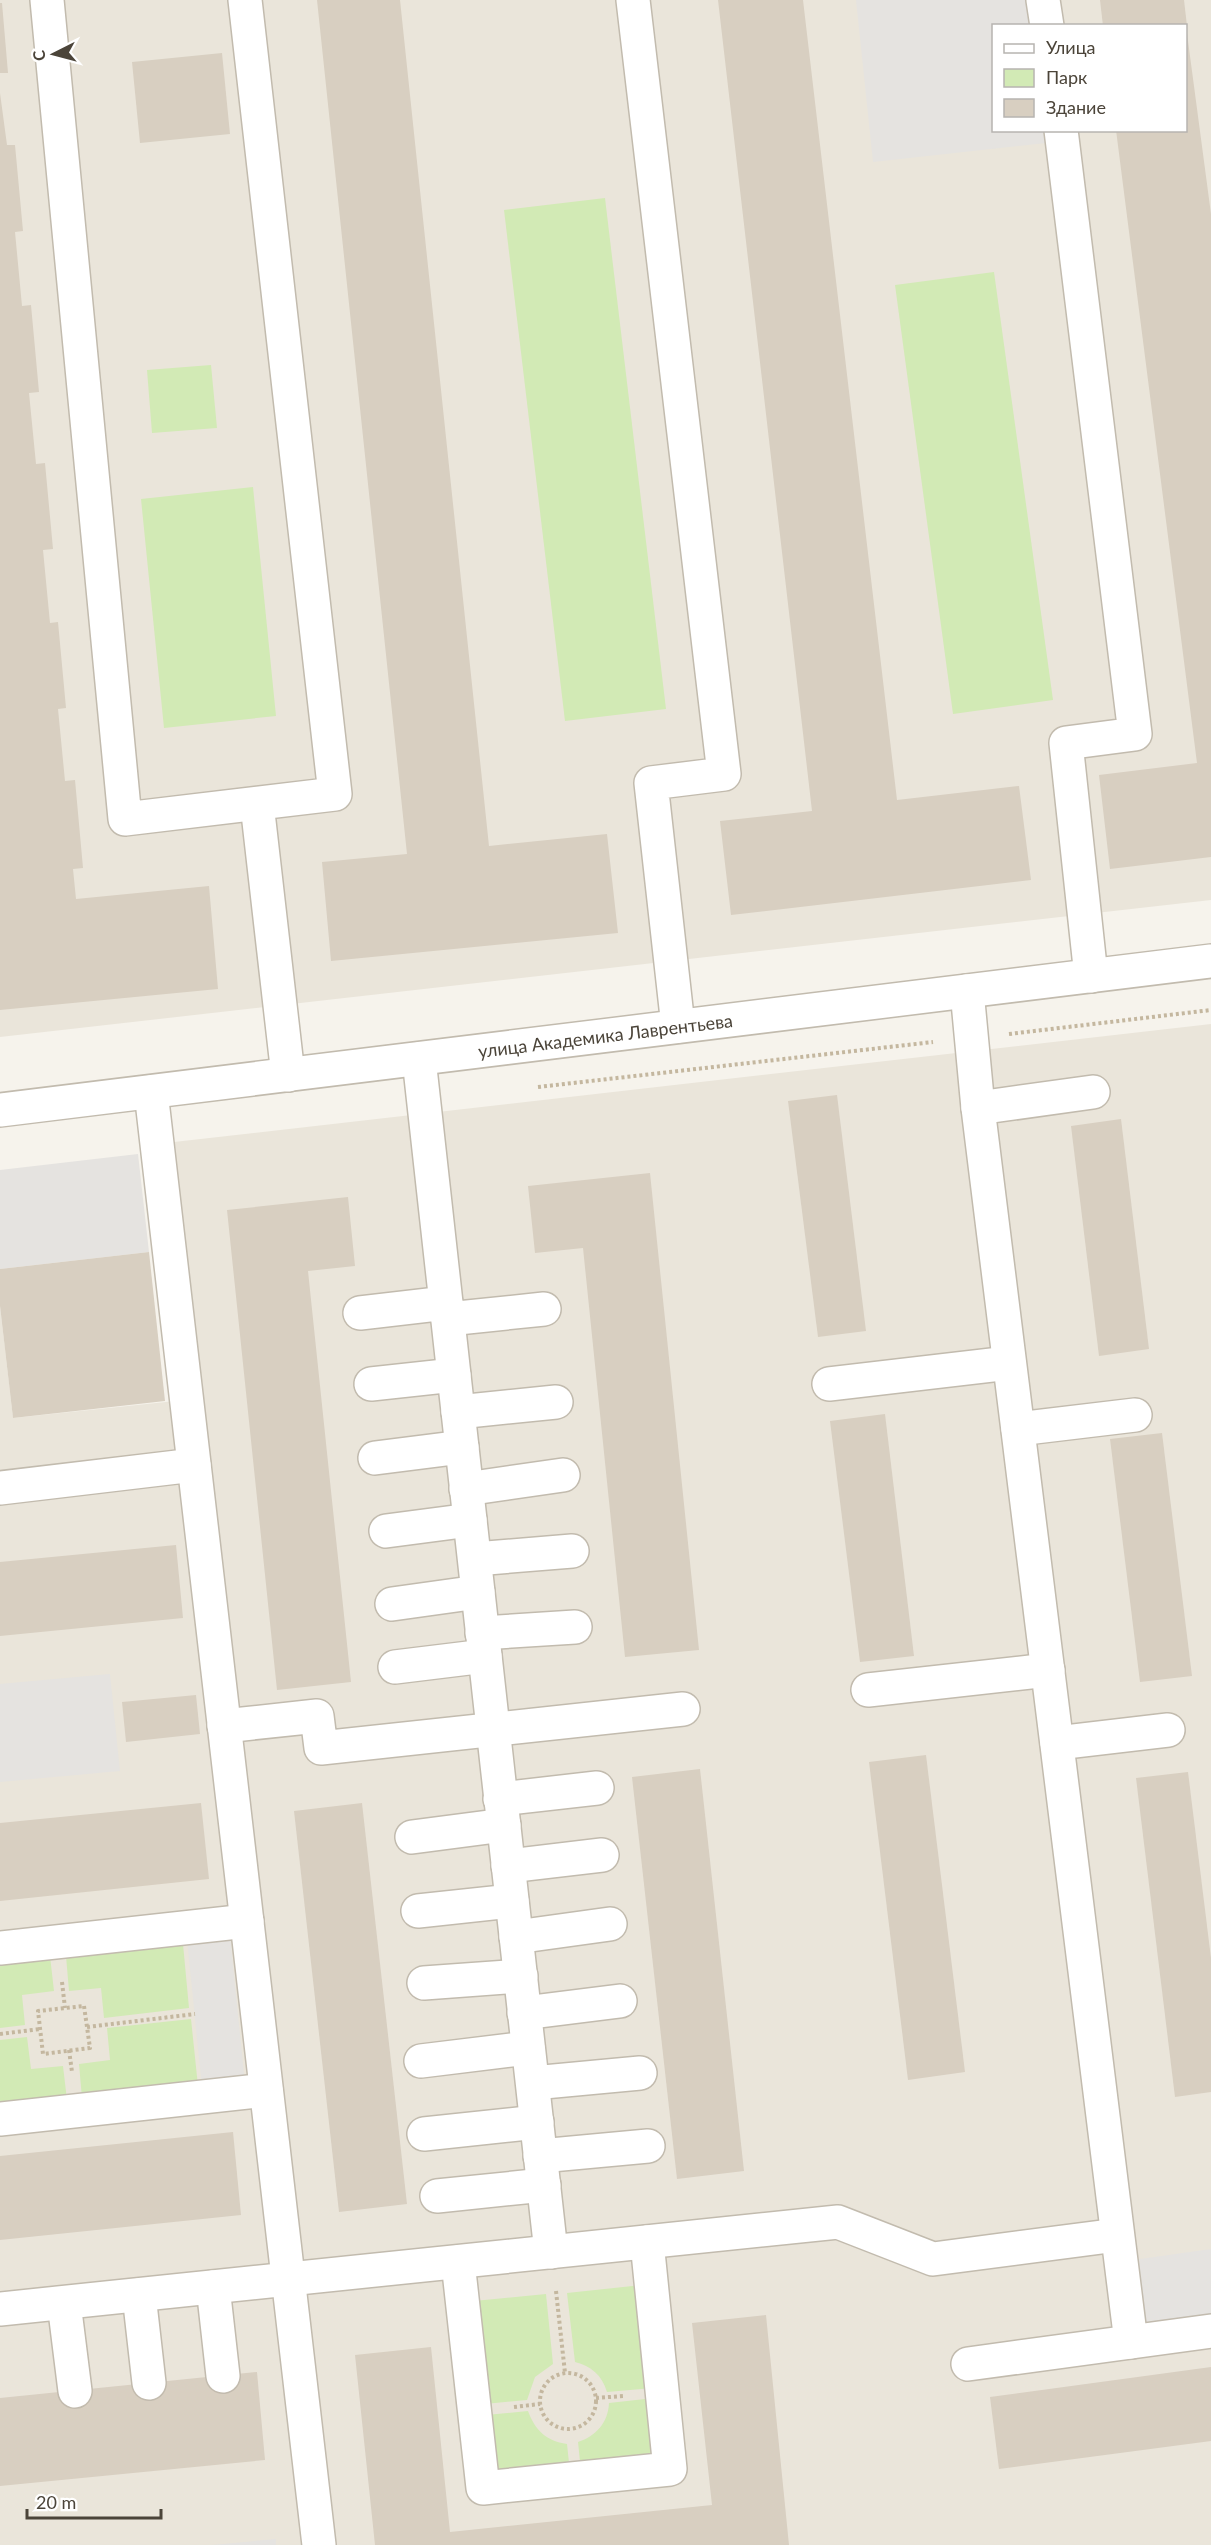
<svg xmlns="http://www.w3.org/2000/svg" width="1211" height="2545" font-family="Lato,sans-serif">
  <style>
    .residential { fill: #eae5da; fill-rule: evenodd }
    .green { fill: #d2eab5 }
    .parking { fill: #e5e3e0 }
    .building { fill: #d8cfc1 }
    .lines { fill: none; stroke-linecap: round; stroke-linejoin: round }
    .minor-casing { stroke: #c2bbae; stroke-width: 36 }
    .path { stroke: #c4b79f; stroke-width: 4; stroke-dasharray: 3 3; stroke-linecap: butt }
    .minor { stroke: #fff; stroke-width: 33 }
    .labels { text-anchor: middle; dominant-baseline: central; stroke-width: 5; stroke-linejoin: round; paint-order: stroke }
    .street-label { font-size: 18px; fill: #4b4439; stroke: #fff }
  </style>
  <rect width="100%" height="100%" fill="#f6f3ec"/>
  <g class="residential">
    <path d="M0,0h1211v900l-1211,137zM994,26h192v104h-192z"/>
    <polygon points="1211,1024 1211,2545 0,2545 0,1306 13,1418 204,1398 174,1142"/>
  </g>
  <g class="green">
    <polygon points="605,198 666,709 565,721 504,210"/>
    <polygon points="994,272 1053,700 953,714 895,285"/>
    <polygon points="211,365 217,428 152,433 147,370"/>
    <polygon points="253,487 276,716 164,728 141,499"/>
    <polygon points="183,1944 189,2008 104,2018 101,1988 69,1991 66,1956"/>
    <polygon points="50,1956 54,1991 22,1995 25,2025 0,2028 0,1962"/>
    <polygon points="191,2019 198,2086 82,2098 79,2064 110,2060 107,2028"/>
    <polygon points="27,2037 31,2069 63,2066 67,2100 0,2108 0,2040"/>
    <path d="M642,2285l11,103 -46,4c-5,-17 -16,-26 -32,-30l-8,-69z"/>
    <polygon points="546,2294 553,2364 535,2377 527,2400 485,2404 474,2301"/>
    <path d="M654,2398l7,65 -80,8 -3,-29c18,-6 30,-19 31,-39z"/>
    <path d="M528,2411c7,19 18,30 39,33l3,28 -77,8 -7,-65z"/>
  </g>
  <g class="parking">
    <polygon points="856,0 1031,0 1034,25 994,26 994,130 1045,131 1046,143 873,162"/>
    <polygon points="138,1154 149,1252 0,1269 0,1170"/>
    <polygon points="110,1674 120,1771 0,1782 0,1684"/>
    <polygon points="230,1935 245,2084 202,2088 187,1940"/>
    <polygon points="1211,2249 1211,2331 1131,2342 1119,2262"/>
    <polygon points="276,2539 276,2545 212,2545"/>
  </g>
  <g class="building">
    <polygon points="317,0 400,0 489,846 607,834 618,933 331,961 322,862 407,854"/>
    <polygon points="718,0 803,0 897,800 1019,786 1031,880 731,915 720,821 812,811"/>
    <polygon points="1100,0 1184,0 1187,26 1103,26"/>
    <polygon points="0,3 2,3 8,73 0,73"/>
    <polygon points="1186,26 1211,214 1211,857 1110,869 1099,775 1197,763 1116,130 1186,130"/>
    <polygon points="222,53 230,134 140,143 132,62"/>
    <polygon points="0,93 7,145 15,145 23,231 15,232 22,306 31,305 39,392 29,393 36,464 45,463 53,549 43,550 50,623 58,622 66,708 58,709 65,781 75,780 83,868 73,869 76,899 209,886 218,989 0,1010"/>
    <polygon points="837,1095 866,1331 818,1337 788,1101"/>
    <polygon points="1121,1119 1149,1349 1099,1356 1071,1126"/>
    <polygon points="650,1173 699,1650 625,1657 583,1248 535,1253 528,1186"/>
    <polygon points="348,1197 355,1266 308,1271 351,1682 277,1690 227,1210"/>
    <polygon points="149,1252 165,1401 13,1418 0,1306 0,1269"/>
    <polygon points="885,1414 914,1656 860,1662 830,1421"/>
    <polygon points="1162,1433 1192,1676 1140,1682 1110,1439"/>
    <polygon points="176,1545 183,1618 0,1636 0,1562"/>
    <polygon points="196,1695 200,1734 126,1742 122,1702"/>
    <polygon points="926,1755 965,2072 908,2080 869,1762"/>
    <polygon points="700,1769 744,2171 677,2179 632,1777"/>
    <polygon points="1188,1772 1211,1958 1211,2092 1175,2097 1136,1778"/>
    <polygon points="201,1803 209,1879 0,1901 0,1823"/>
    <polygon points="362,1803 407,2204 339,2212 294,1811"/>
    <polygon points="233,2132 241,2215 0,2240 0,2156"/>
    <polygon points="766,2315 789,2545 375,2545 355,2355 431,2347 450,2532 712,2505 692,2323"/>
    <polygon points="1211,2367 1211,2441 999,2469 990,2397"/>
    <polygon points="257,2372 265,2460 0,2486 0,2398"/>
  </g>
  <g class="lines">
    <defs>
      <g id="minor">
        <polyline points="47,0 125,819 335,794 245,0"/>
        <polyline points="633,0 724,774 651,783 678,1026"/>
        <polyline points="1043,0 1047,26"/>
        <polyline points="1061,130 1135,734 1066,743 1091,976"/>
        <polyline points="257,804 288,1075"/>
        <polyline points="967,991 978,1108 1131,2342"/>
        <polyline points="419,1059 551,2252"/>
        <polyline points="151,1092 319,2545"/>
        <polyline points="978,1108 1093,1092"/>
        <path id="s1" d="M0,1110l1211,-149"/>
        <polyline points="360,1313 446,1303"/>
        <polyline points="448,1319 544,1309"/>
        <polyline points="371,1384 454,1375"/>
        <polyline points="829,1384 1009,1363"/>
        <polyline points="458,1412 556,1402"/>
        <polyline points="1018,1429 1135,1415"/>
        <polyline points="375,1458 462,1447"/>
        <polyline points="0,1488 194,1465"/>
        <polyline points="466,1489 563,1475"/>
        <polyline points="386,1531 470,1520"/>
        <polyline points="475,1559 572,1551"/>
        <polyline points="392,1604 478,1592"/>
        <polyline points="482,1633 575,1627"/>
        <polyline points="395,1667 485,1656"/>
        <polyline points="868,1690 1048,1670"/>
        <polyline points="224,1726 317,1716 321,1748 683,1709"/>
        <polyline points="1057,1743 1168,1730"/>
        <polyline points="500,1799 597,1788"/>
        <polyline points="412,1837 504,1825"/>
        <polyline points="508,1866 602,1855"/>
        <polyline points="418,1911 512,1901"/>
        <polyline points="516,1937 610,1924"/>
        <polyline points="0,1948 247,1921"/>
        <polyline points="424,1983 521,1976"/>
        <polyline points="524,2013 620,2001"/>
        <polyline points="421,2061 528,2048"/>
        <polyline points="533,2083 640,2073"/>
        <polyline points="0,2119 266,2090"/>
        <polyline points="424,2134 537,2122"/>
        <polyline points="540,2156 648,2146"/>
        <polyline points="437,2196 544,2185"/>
        <polyline points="458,2262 483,2488 670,2469 647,2242"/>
        <polyline points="213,2287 223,2376"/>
        <polyline points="139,2295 149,2383"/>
        <polyline points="64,2303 75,2391"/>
        <polyline points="0,2309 838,2222 933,2259 1117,2235"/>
        <polyline points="968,2364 1211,2331"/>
      </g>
    </defs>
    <use href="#minor" class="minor-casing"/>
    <g class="path">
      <polyline points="1009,1034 1211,1010"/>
      <polyline points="538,1087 933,1042"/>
      <polyline points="62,1982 65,2008"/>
      <polygon points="84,2006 90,2048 43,2054 38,2011"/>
      <polyline points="87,2027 195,2014"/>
      <polyline points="0,2034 40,2029"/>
      <polyline points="69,2050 72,2072"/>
      <polyline points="556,2291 565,2373"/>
      <circle cx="568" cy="2401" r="28"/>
      <polyline points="596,2398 623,2396"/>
      <polyline points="514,2407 540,2404"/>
    </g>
    <use href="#minor" class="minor"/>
  </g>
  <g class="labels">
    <g class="street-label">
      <text stroke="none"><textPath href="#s1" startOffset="610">улица Академика Лаврентьева</textPath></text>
    </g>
  </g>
  <rect x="992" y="24" width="195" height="108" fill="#ffffff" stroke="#b7b4b0" stroke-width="1.5"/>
  <rect x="1004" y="44" width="30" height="9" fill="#ffffff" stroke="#b7b4b0" stroke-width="1.5"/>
  <text x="1046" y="54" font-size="18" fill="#4b4439">Улица</text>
  <rect x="1004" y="69" width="30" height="18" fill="#d2eab5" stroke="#b7b4b0" stroke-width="1.5"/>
  <text x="1046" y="84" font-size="18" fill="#4b4439">Парк</text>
  <rect x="1004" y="99" width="30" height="18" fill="#d8cfc1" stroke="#b7b4b0" stroke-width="1.5"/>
  <text x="1046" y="114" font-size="18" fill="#4b4439">Здание</text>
  <g transform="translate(54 54) rotate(264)" stroke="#ffffff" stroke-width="4.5" paint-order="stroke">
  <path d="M0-4.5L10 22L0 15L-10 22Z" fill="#4b4439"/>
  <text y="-9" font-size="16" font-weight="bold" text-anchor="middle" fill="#4b4439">С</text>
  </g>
  <path d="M27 2509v9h134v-9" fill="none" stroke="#4b4439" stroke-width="3"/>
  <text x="36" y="2509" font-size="18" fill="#4b4439" stroke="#ffffff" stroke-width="4.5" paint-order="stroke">20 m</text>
</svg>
